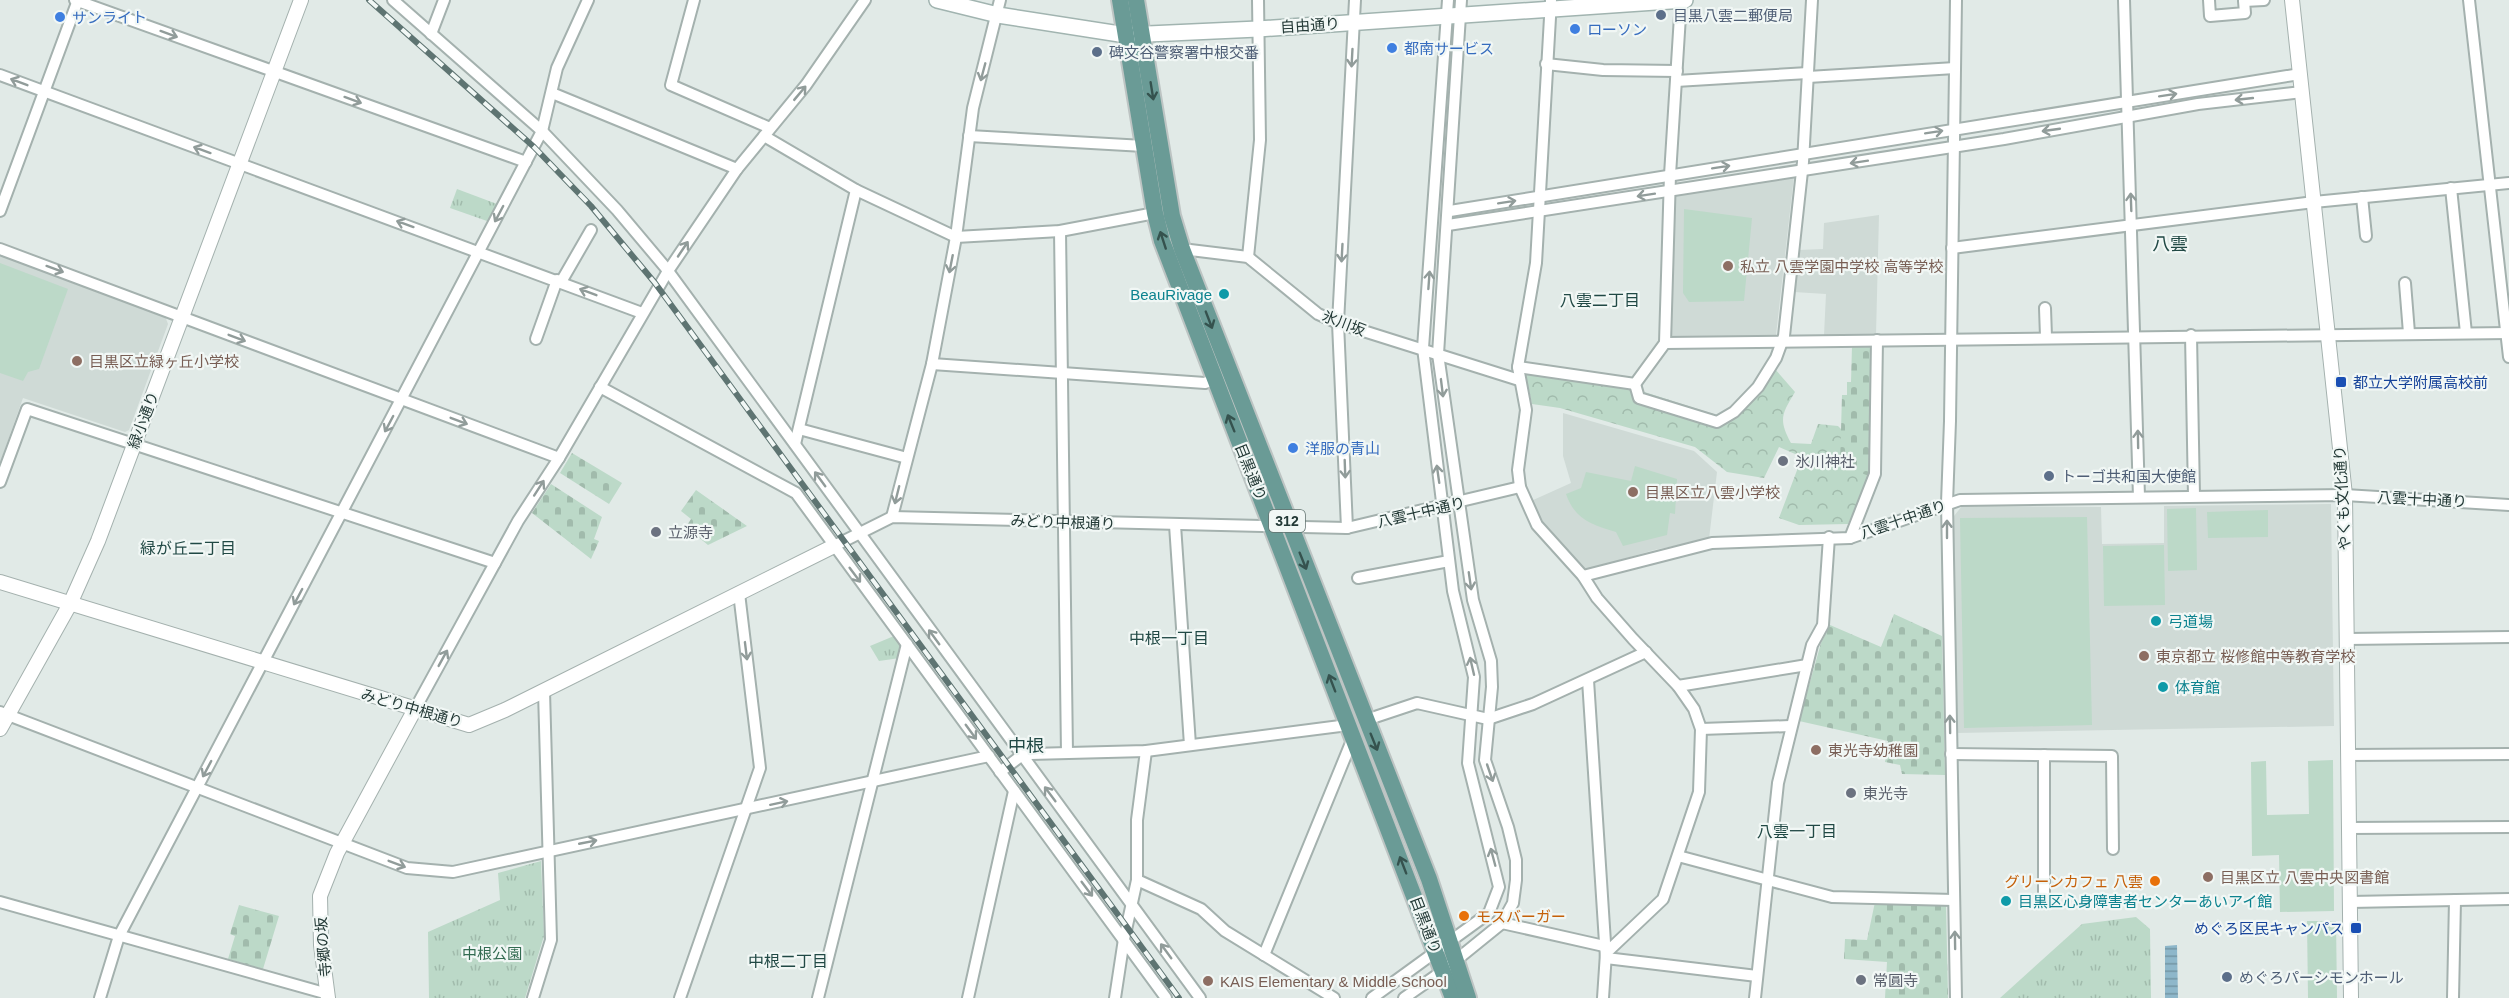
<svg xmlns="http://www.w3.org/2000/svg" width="2509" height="998" font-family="Arial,'Noto Sans JP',sans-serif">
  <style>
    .built { fill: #cfdad6 }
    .forest { fill: url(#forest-crowns) }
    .cemetery { fill: url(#cemetery-stones) }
    .park { fill: url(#park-tufts) }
    .garden { fill: #bcd9c8 }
    .water { fill: url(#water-rules) }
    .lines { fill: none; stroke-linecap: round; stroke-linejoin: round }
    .minor-casing { stroke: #a4b1ae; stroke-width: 14 }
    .tertiary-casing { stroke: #a4b1ae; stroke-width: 16 }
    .secondary-casing { stroke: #a1b4b0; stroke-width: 18 }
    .primary-casing { stroke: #bdc4c3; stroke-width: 20 }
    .minor { stroke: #fff; stroke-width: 10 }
    .tertiary { stroke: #fff; stroke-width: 14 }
    .secondary { stroke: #fff; stroke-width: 15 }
    .primary { stroke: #6a9b96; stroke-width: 16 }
    .rail-casing { stroke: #5e7472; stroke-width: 6 }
    .rail { stroke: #f1f7f5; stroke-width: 4; stroke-dasharray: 11; stroke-linecap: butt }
    .oneway { stroke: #919c9a }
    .oneway2 { stroke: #35524e }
    .service-dot { fill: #5c6f8a; stroke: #f1f7f5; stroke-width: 2 }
    .shop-dot { fill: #3f7fe0; stroke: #f1f7f5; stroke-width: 2 }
    .education-dot { fill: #8d6e63; stroke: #f1f7f5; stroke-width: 2 }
    .culture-dot { fill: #0f9aa8; stroke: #f1f7f5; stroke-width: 2 }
    .transit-dot { fill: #1a4fb4; stroke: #f1f7f5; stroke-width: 2 }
    .worship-dot { fill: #6b7280; stroke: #f1f7f5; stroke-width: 2 }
    .food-dot { fill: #e8710a; stroke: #f1f7f5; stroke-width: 2 }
    .labels { text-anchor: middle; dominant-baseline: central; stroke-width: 4.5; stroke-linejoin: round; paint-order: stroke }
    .shield { fill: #f1f7f5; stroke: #61726f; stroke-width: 1.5 }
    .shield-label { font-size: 14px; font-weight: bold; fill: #233936 }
    .service-label { font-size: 15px; fill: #4e5e75; stroke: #f1f7f5; text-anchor: start }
    .shop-label { font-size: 15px; fill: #366cbe; stroke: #f1f7f5; text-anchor: start }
    .street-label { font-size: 15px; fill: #233936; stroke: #f1f7f5 }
    .education-label { font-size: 15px; fill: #785e54; stroke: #f1f7f5; text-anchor: start }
    .culture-label { font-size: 15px; fill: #0d838f; stroke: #f1f7f5; text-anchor: start }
    .transit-label { font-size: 15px; fill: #164399; stroke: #f1f7f5; text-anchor: start }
    .worship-label { font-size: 15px; fill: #5b616d; stroke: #f1f7f5; text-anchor: start }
    .food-label { font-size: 15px; fill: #c56008; stroke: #f1f7f5; text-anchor: end }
    .park-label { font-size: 15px; fill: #326b51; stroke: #f1f7f5 }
    .neighbourhood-label { font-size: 16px; fill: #214945; stroke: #f1f7f5 }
    .quarter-label { font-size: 18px; fill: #214945; stroke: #f1f7f5 }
  </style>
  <defs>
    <pattern id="forest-crowns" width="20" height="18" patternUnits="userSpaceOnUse" patternTransform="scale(1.5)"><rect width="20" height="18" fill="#bcd9c8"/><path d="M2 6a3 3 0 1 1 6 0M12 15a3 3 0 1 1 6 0" fill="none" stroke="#a1bbac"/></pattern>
    <pattern id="cemetery-stones" width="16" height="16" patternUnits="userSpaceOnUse" patternTransform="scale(1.5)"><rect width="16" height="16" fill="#bcd9c8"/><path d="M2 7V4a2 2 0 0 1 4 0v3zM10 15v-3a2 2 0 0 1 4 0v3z" fill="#a1bbac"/></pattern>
    <pattern id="park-tufts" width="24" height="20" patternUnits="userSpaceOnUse" patternTransform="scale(1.5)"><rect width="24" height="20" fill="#bcd9c8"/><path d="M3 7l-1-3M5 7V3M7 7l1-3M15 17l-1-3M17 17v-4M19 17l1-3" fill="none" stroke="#a1bbac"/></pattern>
    <pattern id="water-rules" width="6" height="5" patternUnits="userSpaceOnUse" patternTransform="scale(1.5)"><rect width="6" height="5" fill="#8eb7ca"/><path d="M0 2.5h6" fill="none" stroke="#7496a5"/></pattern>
  </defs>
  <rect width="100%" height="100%" fill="#e1eae7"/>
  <g class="built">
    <polygon points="1794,176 1776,335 1669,338 1673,196"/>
    <polygon points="1879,215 1876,335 1824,335 1826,294 1794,292 1798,250 1823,249 1824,223"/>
    <polygon points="0,253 165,316 168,324 129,430 125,432 23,398 0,463"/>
    <polygon points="1563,413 1694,451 1717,472 1709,539 1654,550 1586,570 1540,521 1531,501 1571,483 1563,456"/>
    <polygon points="2331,504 2334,726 1957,733 1952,586 1954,516 1962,506 2101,507 2102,544 2164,543 2164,506"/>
  </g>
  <path class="forest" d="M1775,369l20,23c-13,22 -17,27 -4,51l20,1 7,-20 20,2 5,5v32l30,7 -25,54 -49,1 -20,-7 23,-61 -23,-10 -15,31 -37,-6 -32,-25 -135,-39 -28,-4 -7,-32 107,16 100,32z"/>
  <g class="cemetery">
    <polygon points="1852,346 1874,346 1869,476 1840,465 1842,395 1847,395 1847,382 1851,382"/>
    <polygon points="572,453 622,483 609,504 560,473"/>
    <polygon points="551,484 602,517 594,539 599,541 591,559 532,513"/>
    <polygon points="696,490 747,526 708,545 686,527 691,519 681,511"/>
    <polygon points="1894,614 1942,636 1945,775 1902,774 1900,765 1885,762 1888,741 1799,721 1821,643 1830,625 1881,647"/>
    <polygon points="1875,902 1946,904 1948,998 1885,998 1887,962 1844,959 1845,939 1867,940"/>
    <polygon points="239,905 279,916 263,969 228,959 235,936 230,934"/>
  </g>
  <g class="park">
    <polygon points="457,189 497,204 487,221 450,208"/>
    <polygon points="894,636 903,648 900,658 879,661 870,646"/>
    <polygon points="541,861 544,936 525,998 429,998 428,932 500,900 498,873"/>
    <polygon points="2136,917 2150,929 2151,998 2000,998 2082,924"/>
  </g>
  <g class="garden">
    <polygon points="1684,209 1752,218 1744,301 1689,302 1683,293"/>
    <polygon points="0,263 68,289 39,369 28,372 23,381 0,373"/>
    <path d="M1635,466l42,13 -2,35 -5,-1 -3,22 -44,11 -7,-14c-23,-7 -41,-12 -50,-38l15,-6 5,-16 45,9z"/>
    <polygon points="2196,508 2197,570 2168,571 2167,509"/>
    <polygon points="2268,510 2268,537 2208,538 2207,512"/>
    <polygon points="2087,517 2092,725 1964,728 1960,518"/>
    <polygon points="2164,545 2165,605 2104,606 2103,546"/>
    <polygon points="2333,760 2334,911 2280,912 2279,855 2252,856 2251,762 2266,761 2267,815 2309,814 2308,761"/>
    <polygon points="2307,921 2336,921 2337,998 2308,998"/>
  </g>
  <polygon class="water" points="2177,945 2178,998 2165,998 2165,946"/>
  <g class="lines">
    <defs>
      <g id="minor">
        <polyline points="75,0 526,162"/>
        <polyline points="393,0 542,131 617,210 665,267 1200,998"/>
        <polyline points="694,0 671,85 770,128"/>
        <polyline points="1551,0 1536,263 1518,367 1526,410 1518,470 1520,487 1537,525 1583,576 1597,598 1633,639 1678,686 1694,709 1701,729 1699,792 1663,899 1606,953 1603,998"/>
        <polyline points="2124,0 2139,497"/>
        <polyline points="2209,0 2210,16 2245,13 2244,1 2264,0"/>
        <polyline points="2469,0 2509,357"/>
        <polyline points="431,34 444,0"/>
        <polyline points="1546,64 1603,70 1677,71"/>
        <polyline points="0,75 642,313"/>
        <polyline points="1808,77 1955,68"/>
        <polyline points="1676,81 1808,73"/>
        <polyline points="552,93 737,169"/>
        <polyline points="764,136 856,190 956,237 1060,231 1155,213"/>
        <polyline points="969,136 1144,146"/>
        <polyline points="2451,188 2466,333"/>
        <polyline points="2362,197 2366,236"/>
        <polyline points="0,211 78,0"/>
        <polyline points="1450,211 2300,74"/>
        <polyline points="1448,225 2004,139 2198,104 2302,92"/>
        <polyline points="1060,231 1067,753"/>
        <polyline points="1952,248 2314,202 2509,183"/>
        <polyline points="0,249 559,458"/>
        <polyline points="1182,249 1248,257 1318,314 1338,323 1519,380"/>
        <polyline points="1248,257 1260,140 1258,0"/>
        <polyline points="561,282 591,230"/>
        <polyline points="2405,283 2409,333"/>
        <polyline points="2045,308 2046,337"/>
        <polyline points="2191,335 2194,496"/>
        <polyline points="536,339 557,280"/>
        <polyline points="1665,343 2509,333"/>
        <polyline points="932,364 1205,383 1215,379"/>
        <polyline points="1518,367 1635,384 1665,343 1670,175 1681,0"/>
        <polyline points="1635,384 1639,398 1717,422 1734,412 1758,387 1776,358 1784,336 1803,162 1812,0"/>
        <polyline points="600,387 796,493 1166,998"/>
        <polyline points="799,429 907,458"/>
        <polyline points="795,444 856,190"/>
        <polyline points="0,482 27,409 495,563"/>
        <polyline points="892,517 932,364 956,237 973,108 1000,0"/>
        <polyline points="1175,525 1190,745"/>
        <polyline points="1347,528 1338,323 1355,0"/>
        <polyline points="1850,538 1875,474 1877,340"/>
        <polyline points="834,546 892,517 1347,528 1520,487"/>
        <polyline points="1583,576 1712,543 1850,538 1960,500 2345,495 2509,505"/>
        <polyline points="1358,578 1449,561"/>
        <polyline points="2347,639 2509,637"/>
        <polyline points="1588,680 1606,958 1757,976"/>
        <polyline points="1678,686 1807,665"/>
        <polyline points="415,709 518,521 559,458 668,271 737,169 806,85 865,0"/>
        <polyline points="0,712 407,868 453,872 989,756"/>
        <polyline points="1366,720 1417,703 1488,719 1533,704 1646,652"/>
        <polyline points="1701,729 1790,726"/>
        <polyline points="1951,754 2112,756 2113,849"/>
        <polyline points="2044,755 2044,900"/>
        <polyline points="2348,755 2509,754"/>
        <polyline points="1000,772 1021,756 1030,754 1146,751 1348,725"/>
        <polyline points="2349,828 2509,827"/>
        <polyline points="1678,856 1832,897 1954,900"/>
        <polyline points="1137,880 1201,909 1225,931 1334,998"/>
        <polyline points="0,902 328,994"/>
        <polyline points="2350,902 2509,899"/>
        <polyline points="1502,923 1604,946"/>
        <polyline points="1264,955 1353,738"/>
        <polyline points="100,998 119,936 542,131 557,68 588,0"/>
        <polyline points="533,998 551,940 544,691"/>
        <polyline points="680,998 760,768 739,593"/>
        <polyline points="818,998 907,644"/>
        <polyline points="968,998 1014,791"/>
        <polyline points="1115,998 1124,939 1137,880 1137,820 1146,751"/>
        <polyline points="1372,998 1489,913 1499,887 1468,763 1474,677 1453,591 1423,348 1448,0"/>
        <polyline points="1404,998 1444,970 1502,923 1513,903 1516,880 1516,860 1508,827 1485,760 1492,687 1491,661 1473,600 1438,354 1461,0"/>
        <polyline points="1755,998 1778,783 1812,645 1823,625 1829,537"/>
        <polyline points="1956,998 1947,503 1950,421 1956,0"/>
        <polyline points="2453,998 2455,900"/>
      </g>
      <g id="tertiary">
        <polyline points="2292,0 2345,495 2351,998"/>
        <polyline points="0,582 469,725 505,710 834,546"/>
        <polyline points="0,729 70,604 98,541 301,0"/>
        <polyline points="328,998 321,945 320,896 337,853 415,709"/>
      </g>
      <polyline id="secondary" points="937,0 998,15 1126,35 1258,29 1685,0"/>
      <g id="primary">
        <polyline points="1120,0 1155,213 1162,241 1453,998"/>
        <polyline points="1136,0 1172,216 1182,249 1429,879 1468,998"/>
      </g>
    </defs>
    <use href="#minor" class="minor-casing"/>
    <use href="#tertiary" class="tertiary-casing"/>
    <use href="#secondary" class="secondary-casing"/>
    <use href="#primary" class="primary-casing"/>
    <use href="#minor" class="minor"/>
    <use href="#tertiary" class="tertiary"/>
    <use href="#secondary" class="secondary"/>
    <use href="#primary" class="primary"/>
    <defs>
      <polyline id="rail" points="369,0 534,147 591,206 655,283 1179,998"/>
    </defs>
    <use href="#rail" class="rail-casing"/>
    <use href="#rail" class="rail"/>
  </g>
  <defs><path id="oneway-shaft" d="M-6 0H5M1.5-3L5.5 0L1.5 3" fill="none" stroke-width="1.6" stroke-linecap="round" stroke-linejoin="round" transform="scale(1.5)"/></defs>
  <g class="oneway">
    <use href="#oneway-shaft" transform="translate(169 34) rotate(20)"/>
    <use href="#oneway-shaft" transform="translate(1352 58) rotate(93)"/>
    <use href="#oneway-shaft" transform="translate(983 72) rotate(105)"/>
    <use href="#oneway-shaft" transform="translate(19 82) rotate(-159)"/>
    <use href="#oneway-shaft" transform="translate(800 93) rotate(-50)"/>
    <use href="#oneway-shaft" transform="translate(2168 95) rotate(-9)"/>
    <use href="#oneway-shaft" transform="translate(2244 99) rotate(174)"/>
    <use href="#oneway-shaft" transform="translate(353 100) rotate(20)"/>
    <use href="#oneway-shaft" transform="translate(2051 130) rotate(172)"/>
    <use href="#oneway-shaft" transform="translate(1934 132) rotate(-9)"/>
    <use href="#oneway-shaft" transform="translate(202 150) rotate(-160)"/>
    <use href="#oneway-shaft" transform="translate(1859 162) rotate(171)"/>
    <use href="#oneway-shaft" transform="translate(1721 167) rotate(-9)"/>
    <use href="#oneway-shaft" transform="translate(1646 195) rotate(171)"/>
    <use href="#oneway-shaft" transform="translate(1507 202) rotate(-9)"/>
    <use href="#oneway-shaft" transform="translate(2131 202) rotate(-92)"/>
    <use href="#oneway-shaft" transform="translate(499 214) rotate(118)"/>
    <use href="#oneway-shaft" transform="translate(405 224) rotate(-160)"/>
    <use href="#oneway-shaft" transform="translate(683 249) rotate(-56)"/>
    <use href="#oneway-shaft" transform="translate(1342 253) rotate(93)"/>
    <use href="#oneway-shaft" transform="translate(951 264) rotate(101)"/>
    <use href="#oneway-shaft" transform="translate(55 269) rotate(20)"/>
    <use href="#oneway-shaft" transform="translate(1429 280) rotate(-86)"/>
    <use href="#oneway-shaft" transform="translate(588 292) rotate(-159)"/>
    <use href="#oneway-shaft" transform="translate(237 338) rotate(21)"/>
    <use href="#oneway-shaft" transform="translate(1442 388) rotate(83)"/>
    <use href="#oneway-shaft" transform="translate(459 421) rotate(21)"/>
    <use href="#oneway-shaft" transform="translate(389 424) rotate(118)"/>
    <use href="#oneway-shaft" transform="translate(2138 439) rotate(-91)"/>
    <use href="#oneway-shaft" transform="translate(1345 469) rotate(88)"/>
    <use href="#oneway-shaft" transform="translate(1438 474) rotate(-98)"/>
    <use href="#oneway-shaft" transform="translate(820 479) rotate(-126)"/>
    <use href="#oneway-shaft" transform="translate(539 488) rotate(-57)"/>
    <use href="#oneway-shaft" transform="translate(897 495) rotate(104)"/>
    <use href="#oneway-shaft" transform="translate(1947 529) rotate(-90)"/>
    <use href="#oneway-shaft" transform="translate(855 575) rotate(53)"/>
    <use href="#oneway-shaft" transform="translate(1470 581) rotate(82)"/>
    <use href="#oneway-shaft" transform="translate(298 597) rotate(118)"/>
    <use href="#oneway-shaft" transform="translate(934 637) rotate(-126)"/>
    <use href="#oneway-shaft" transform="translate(746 651) rotate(83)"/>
    <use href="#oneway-shaft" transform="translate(443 658) rotate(-61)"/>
    <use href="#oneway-shaft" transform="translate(1472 666) rotate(-103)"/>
    <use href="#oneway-shaft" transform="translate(1950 724) rotate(-91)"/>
    <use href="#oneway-shaft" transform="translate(971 732) rotate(54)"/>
    <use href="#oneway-shaft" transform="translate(207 769) rotate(118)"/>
    <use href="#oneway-shaft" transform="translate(1490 773) rotate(71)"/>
    <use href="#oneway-shaft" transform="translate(1050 794) rotate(-127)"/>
    <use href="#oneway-shaft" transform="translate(779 803) rotate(-12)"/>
    <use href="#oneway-shaft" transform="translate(588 842) rotate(-11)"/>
    <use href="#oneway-shaft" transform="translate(1493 857) rotate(-105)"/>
    <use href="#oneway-shaft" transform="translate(397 864) rotate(21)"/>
    <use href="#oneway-shaft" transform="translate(1087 889) rotate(53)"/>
    <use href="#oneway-shaft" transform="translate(1955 940) rotate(-91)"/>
    <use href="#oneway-shaft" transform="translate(1166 951) rotate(-126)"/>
  </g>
  <g class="oneway2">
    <use href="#oneway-shaft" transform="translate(1152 91) rotate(81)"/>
    <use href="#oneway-shaft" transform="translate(1163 240) rotate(-108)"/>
    <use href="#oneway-shaft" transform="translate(1209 320) rotate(69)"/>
    <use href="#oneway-shaft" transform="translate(1231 423) rotate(-112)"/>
    <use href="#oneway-shaft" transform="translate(1303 561) rotate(68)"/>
    <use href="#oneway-shaft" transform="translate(1332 683) rotate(-111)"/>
    <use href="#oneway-shaft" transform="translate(1374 742) rotate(68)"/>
    <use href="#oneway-shaft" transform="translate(1403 865) rotate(-111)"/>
  </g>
  <g class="service-dot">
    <circle cx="1661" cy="15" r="6"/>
    <circle cx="1097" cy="52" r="6"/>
    <circle cx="2049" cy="476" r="6"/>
    <circle cx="2227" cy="977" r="6"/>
  </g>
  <g class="shop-dot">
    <circle cx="60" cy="17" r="6"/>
    <circle cx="1575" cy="29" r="6"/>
    <circle cx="1392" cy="48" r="6"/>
    <circle cx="1293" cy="448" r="6"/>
  </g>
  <g class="education-dot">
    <circle cx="1728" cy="266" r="6"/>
    <circle cx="77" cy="361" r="6"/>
    <circle cx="1633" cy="492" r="6"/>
    <circle cx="2144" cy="656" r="6"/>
    <circle cx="1816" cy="750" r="6"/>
    <circle cx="2208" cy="877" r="6"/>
    <circle cx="1208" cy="981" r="6"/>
  </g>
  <g class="culture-dot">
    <circle cx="1224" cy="294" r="6"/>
    <circle cx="2156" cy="621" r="6"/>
    <circle cx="2163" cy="687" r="6"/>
    <circle cx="2006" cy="901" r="6"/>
  </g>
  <g class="transit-dot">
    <rect x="2335" y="376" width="12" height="12" rx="3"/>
    <rect x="2350" y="922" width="12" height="12" rx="3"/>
  </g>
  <g class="worship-dot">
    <circle cx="1783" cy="461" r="6"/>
    <circle cx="656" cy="532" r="6"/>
    <circle cx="1851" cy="793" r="6"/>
    <circle cx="1861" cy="980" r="6"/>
  </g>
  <g class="food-dot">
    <circle cx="2155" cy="881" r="6"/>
    <circle cx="1464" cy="916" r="6"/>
  </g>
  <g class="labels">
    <rect class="shield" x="1269" y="510" width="36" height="22" rx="4.5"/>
    <g class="shield-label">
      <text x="1287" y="521">312</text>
    </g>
    <g class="service-label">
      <text x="1673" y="15">目黒八雲二郵便局</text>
      <text x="1109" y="52">碑文谷警察署中根交番</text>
      <text x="2061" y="476">トーゴ共和国大使館</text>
      <text x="2239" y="977">めぐろパーシモンホール</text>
    </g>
    <g class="shop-label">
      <text x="72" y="17">サンライト</text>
      <text x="1587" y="29">ローソン</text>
      <text x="1404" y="48">都南サービス</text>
      <text x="1305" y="448">洋服の青山</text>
    </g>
    <g class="street-label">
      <text transform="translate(1310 25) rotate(-4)">自由通り</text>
      <text transform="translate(1344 323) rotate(21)">氷川坂</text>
      <text transform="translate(143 420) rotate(-69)">緑小通り</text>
      <text transform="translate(1251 472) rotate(68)">目黒通り</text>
      <text transform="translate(2342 498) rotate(-93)">やくも文化通り</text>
      <text transform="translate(2422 499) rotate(3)">八雲十中通り</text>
      <text transform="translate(1421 512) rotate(-13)">八雲十中通り</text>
      <text transform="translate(1903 519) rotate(-19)">八雲十中通り</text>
      <text transform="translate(1063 522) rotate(2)">みどり中根通り</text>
      <text transform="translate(412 708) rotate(16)">みどり中根通り</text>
      <text transform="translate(1426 925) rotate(69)">目黒通り</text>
      <text transform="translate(323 947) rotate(-95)">寺郷の坂</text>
    </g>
    <g class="education-label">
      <text x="1740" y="266">私立 八雲学園中学校 高等学校</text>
      <text x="89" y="361">目黒区立緑ヶ丘小学校</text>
      <text x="1645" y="492">目黒区立八雲小学校</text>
      <text x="2156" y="656">東京都立 桜修館中等教育学校</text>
      <text x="1828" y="750">東光寺幼稚園</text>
      <text x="2220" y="877">目黒区立 八雲中央図書館</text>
      <text x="1220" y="981">KAIS Elementary &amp; Middle School</text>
    </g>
    <g class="culture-label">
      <text x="1212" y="294" text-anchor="end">BeauRivage</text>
      <text x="2168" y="621">弓道場</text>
      <text x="2175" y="687">体育館</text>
      <text x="2018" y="901">目黒区心身障害者センターあいアイ館</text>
    </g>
    <g class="transit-label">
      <text x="2353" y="382">都立大学附属高校前</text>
      <text x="2344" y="928" text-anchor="end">めぐろ区民キャンパス</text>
    </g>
    <g class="worship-label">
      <text x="1795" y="461">氷川神社</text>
      <text x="668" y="532">立源寺</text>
      <text x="1863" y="793">東光寺</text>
      <text x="1873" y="980">常圓寺</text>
    </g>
    <g class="food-label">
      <text x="2143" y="881">グリーンカフェ 八雲</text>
      <text x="1476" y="916" text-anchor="start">モスバーガー</text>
    </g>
    <g class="park-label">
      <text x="492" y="953">中根公園</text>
    </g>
    <g class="neighbourhood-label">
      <text x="1600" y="300">八雲二丁目</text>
      <text x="188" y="548">緑が丘二丁目</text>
      <text x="1169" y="638">中根一丁目</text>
      <text x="1797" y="831">八雲一丁目</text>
      <text x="788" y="961">中根二丁目</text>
    </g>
    <g class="quarter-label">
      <text x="2170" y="244">八雲</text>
      <text x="1026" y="746">中根</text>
    </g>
  </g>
</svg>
